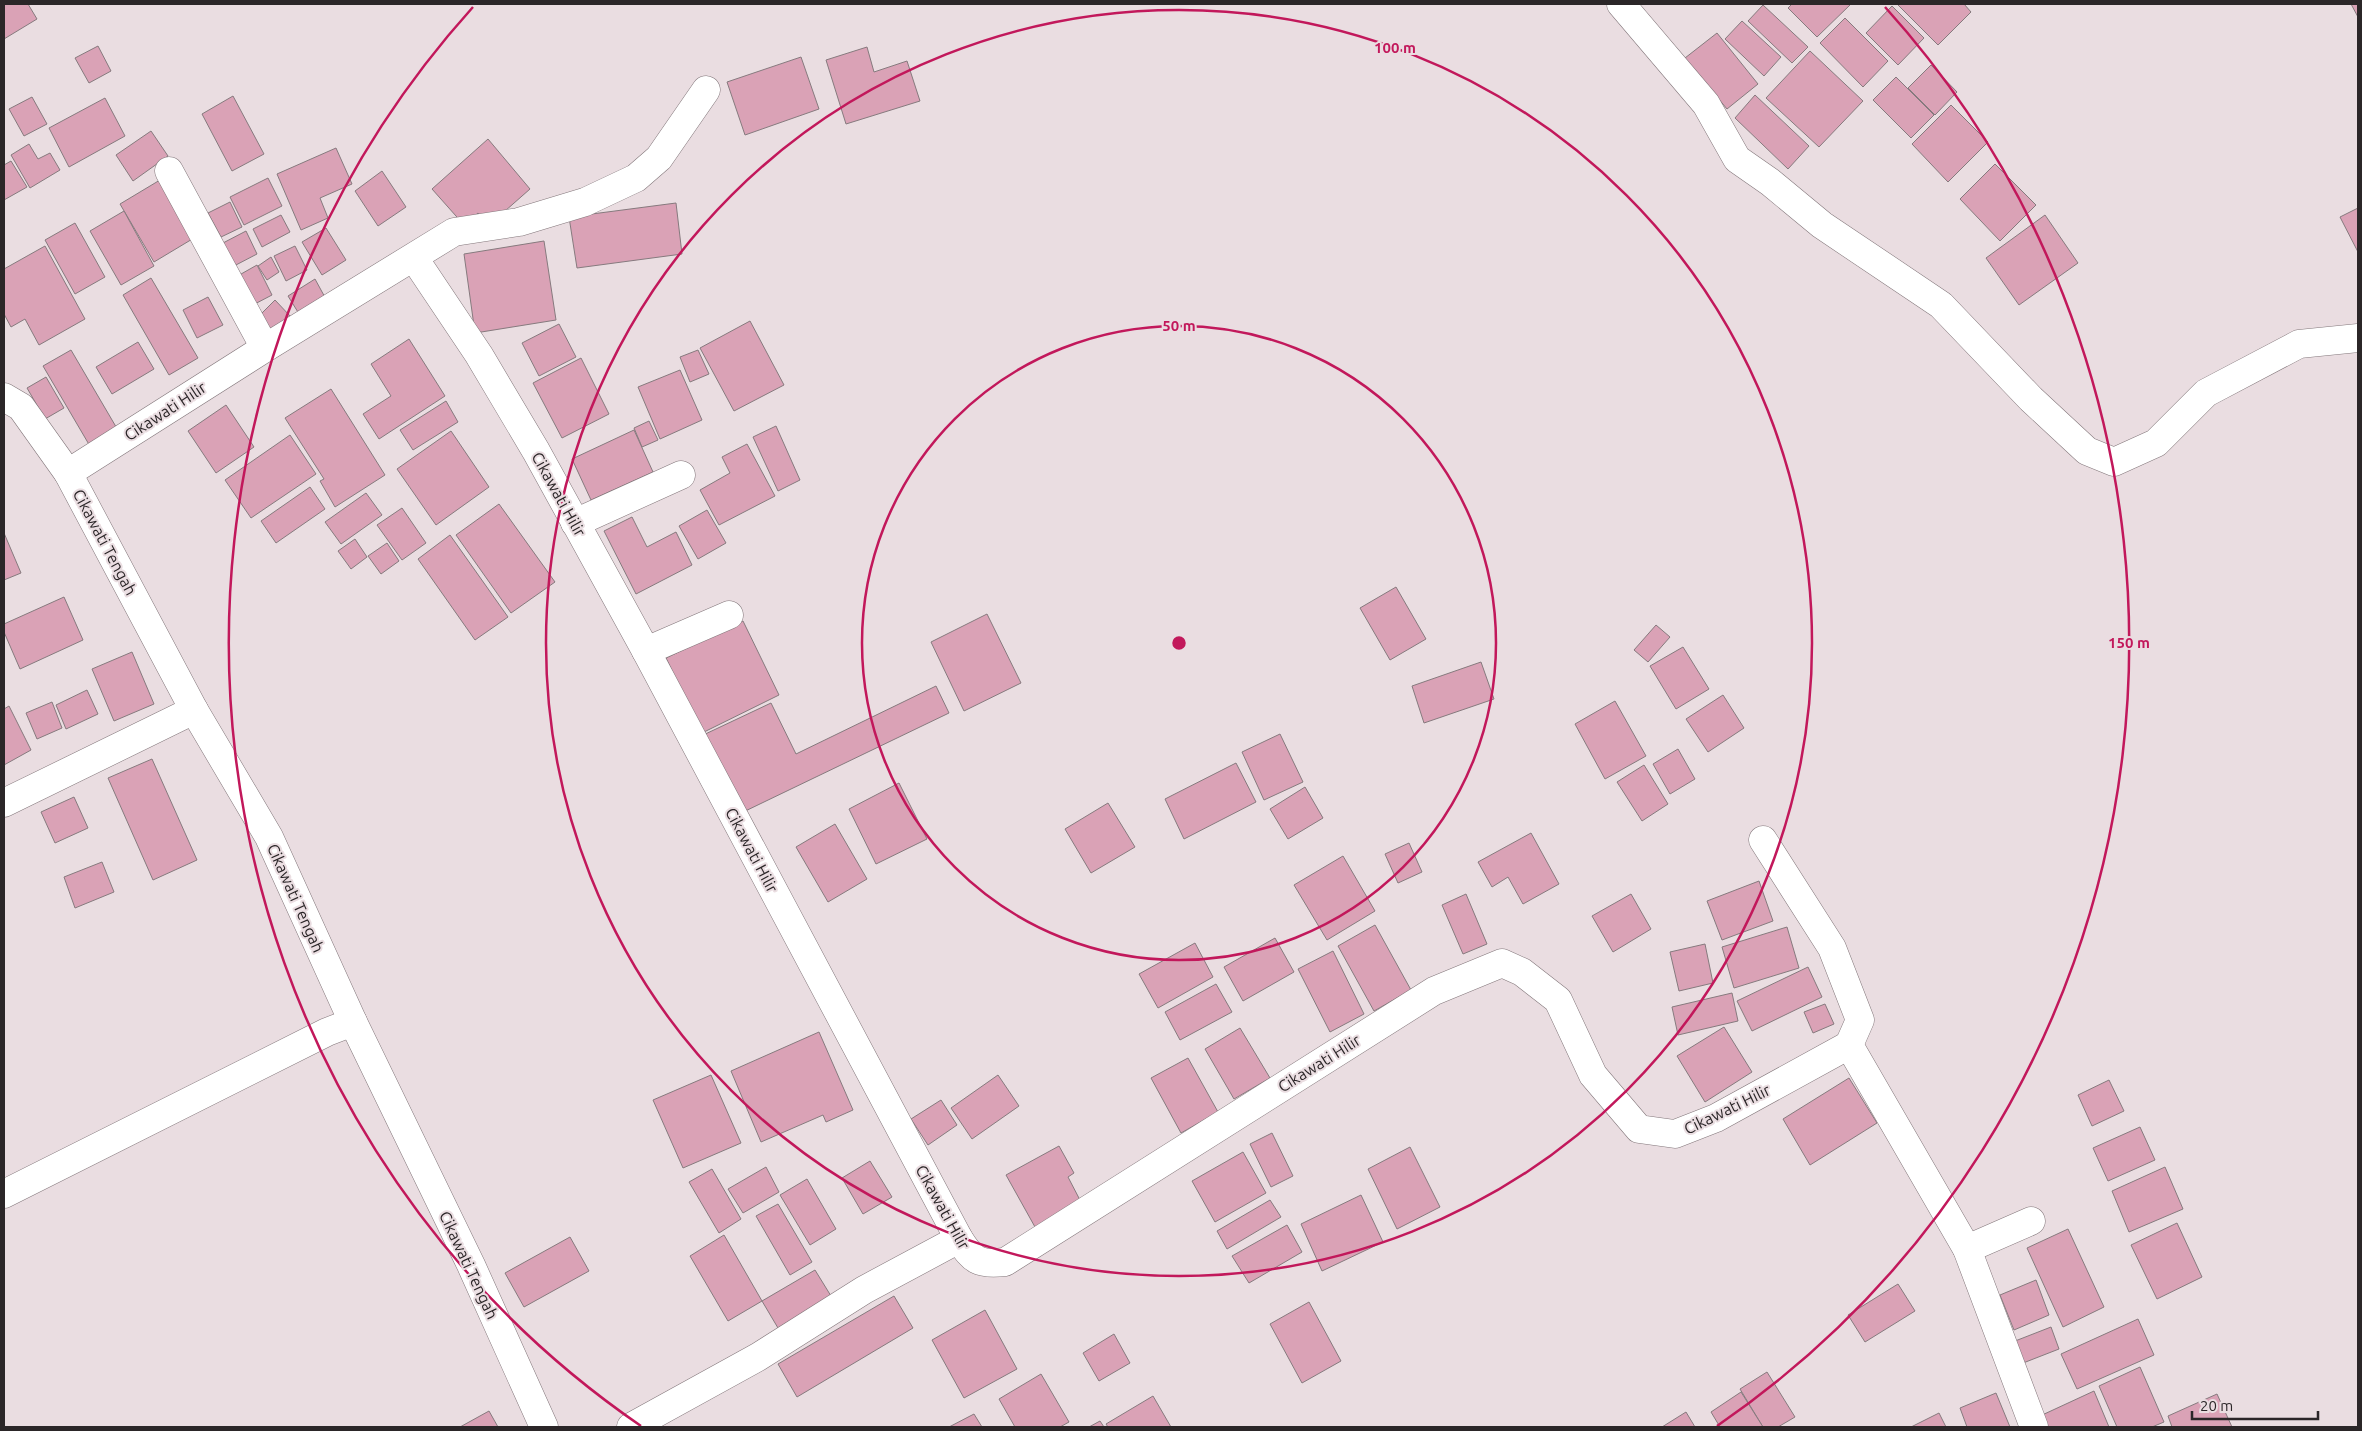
<svg xmlns="http://www.w3.org/2000/svg" width="2362" height="1431" font-family="Ubuntu,sans-serif">
  <style>
    .building { fill: #daa2b6; stroke: #867a7e }
    .lines { fill: none; stroke-linecap: round; stroke-linejoin: round }
    .street-casing { stroke: #83777b; stroke-width: 29 }
    .street { stroke: #fff; stroke-width: 28 }
    .ring { fill: none; stroke: #c2185b; stroke-width: 2.5 }
    .labels { text-anchor: middle; dominant-baseline: central; stroke-width: 4; stroke-linejoin: round; paint-order: stroke }
    .street-label { font-size: 16px; fill: #2b2628; stroke: #eadde1 }
    .centre { fill: #c2185b; stroke: #eadde1; stroke-width: 2.5 }
    .ring-label { font-size: 15px; text-anchor: middle; font-weight: bold; fill: #c2185b; stroke: #eadde1; stroke-width: 4; stroke-linejoin: round; paint-order: stroke }
  </style>
  <rect width="100%" height="100%" fill="#eadde1"/>
  <g class="building">
    <polygon points="4,4 28,4 37,19 4,39"/>
    <polygon points="1792,4 1851,4 1817,37 1788,8"/>
    <polygon points="1897,4 1964,4 1971,12 1938,45"/>
    <polygon points="2351,4 2358,4 2358,17"/>
    <polygon points="1763,5 1808,47 1792,63 1748,21"/>
    <polygon points="1892,6 1924,38 1898,65 1866,33"/>
    <polygon points="1845,18 1888,61 1863,87 1820,43"/>
    <polygon points="1742,21 1781,57 1764,76 1725,39"/>
    <polygon points="1717,33 1758,84 1727,109 1685,58"/>
    <polygon points="98,46 111,71 89,83 75,58"/>
    <polygon points="867,47 874,72 907,61 920,101 846,124 826,60"/>
    <polygon points="1810,51 1863,101 1819,147 1766,98"/>
    <polygon points="801,57 819,109 745,135 727,82"/>
    <polygon points="1931,65 1957,92 1935,115 1908,88"/>
    <polygon points="1896,77 1934,115 1911,138 1873,100"/>
    <polygon points="1755,95 1809,146 1788,169 1735,118"/>
    <polygon points="233,96 264,154 232,171 202,114"/>
    <polygon points="32,97 47,124 24,136 9,109"/>
    <polygon points="105,98 125,136 69,167 49,128"/>
    <polygon points="1951,105 1988,142 1948,182 1912,144"/>
    <polygon points="151,131 168,156 133,181 116,155"/>
    <polygon points="488,139 530,189 488,226 478,213 464,225 432,189"/>
    <polygon points="29,144 38,159 50,153 60,170 30,188 11,155"/>
    <polygon points="336,148 352,184 320,198 328,218 301,230 277,174"/>
    <polygon points="11,161 27,187 4,200 4,165"/>
    <polygon points="1995,164 2036,205 2000,241 1960,199"/>
    <polygon points="382,171 406,207 378,226 355,191"/>
    <polygon points="165,177 199,235 154,262 120,204"/>
    <polygon points="268,178 282,206 244,225 230,197"/>
    <polygon points="230,202 242,227 221,237 208,213"/>
    <polygon points="676,203 682,254 577,268 569,217"/>
    <polygon points="2358,208 2358,252 2340,217"/>
    <polygon points="124,211 154,266 121,285 90,231"/>
    <polygon points="281,215 290,232 262,247 253,229"/>
    <polygon points="2045,215 2078,263 2019,305 1986,258"/>
    <polygon points="75,223 105,277 75,294 45,240"/>
    <polygon points="326,228 346,260 322,275 302,242"/>
    <polygon points="246,231 257,254 234,266 223,243"/>
    <polygon points="544,241 556,320 475,333 464,254"/>
    <polygon points="45,246 85,319 39,345 25,319 11,327 4,314 4,269"/>
    <polygon points="295,246 307,270 286,281 274,256"/>
    <polygon points="271,257 279,272 267,280 258,266"/>
    <polygon points="257,265 272,295 249,307 234,278"/>
    <polygon points="151,278 198,358 169,375 123,295"/>
    <polygon points="315,279 327,301 301,317 288,296"/>
    <polygon points="208,297 223,325 197,338 183,310"/>
    <polygon points="275,300 291,317 273,333 258,317"/>
    <polygon points="750,321 784,385 734,411 700,348"/>
    <polygon points="559,324 576,357 539,376 522,343"/>
    <polygon points="409,339 445,396 379,439 363,414 391,396 371,364"/>
    <polygon points="138,342 154,369 112,394 96,367"/>
    <polygon points="71,350 122,437 94,453 43,366"/>
    <polygon points="698,350 709,374 690,382 680,357"/>
    <polygon points="581,358 609,414 562,438 533,383"/>
    <polygon points="680,370 702,420 660,439 638,387"/>
    <polygon points="46,377 64,408 45,419 27,388"/>
    <polygon points="331,389 385,475 335,507 320,481 324,479 285,418"/>
    <polygon points="446,401 458,422 413,450 400,430"/>
    <polygon points="226,405 254,447 216,473 188,431"/>
    <polygon points="649,421 658,440 642,447 634,428"/>
    <polygon points="776,426 800,480 778,491 753,437"/>
    <polygon points="634,430 653,472 591,500 572,459"/>
    <polygon points="451,431 489,487 436,525 397,469"/>
    <polygon points="290,435 316,474 251,518 225,480"/>
    <polygon points="747,444 775,496 719,525 700,490 730,473 722,457"/>
    <polygon points="310,487 325,509 276,543 261,521"/>
    <polygon points="366,493 382,515 341,544 325,522"/>
    <polygon points="499,504 555,582 511,613 456,535"/>
    <polygon points="402,508 426,543 402,560 377,525"/>
    <polygon points="707,510 726,543 698,559 679,526"/>
    <polygon points="632,517 647,547 676,532 692,565 636,594 604,531"/>
    <polygon points="4,533 21,573 4,580"/>
    <polygon points="450,535 508,617 475,640 418,559"/>
    <polygon points="355,539 367,557 351,569 338,551"/>
    <polygon points="387,543 399,561 381,574 368,556"/>
    <polygon points="1396,587 1426,639 1390,660 1360,608"/>
    <polygon points="64,597 83,640 20,669 4,632 4,624"/>
    <polygon points="987,614 1021,683 964,711 931,642"/>
    <polygon points="743,621 779,695 702,733 666,658"/>
    <polygon points="1656,625 1670,637 1648,662 1634,650"/>
    <polygon points="1683,647 1709,689 1676,709 1650,666"/>
    <polygon points="132,652 154,704 114,721 92,669"/>
    <polygon points="1481,662 1494,699 1424,723 1412,686"/>
    <polygon points="936,686 949,713 737,815 699,737 771,703 796,754"/>
    <polygon points="87,690 98,714 66,729 56,705"/>
    <polygon points="1723,695 1744,728 1708,752 1686,719"/>
    <polygon points="1615,701 1646,756 1605,779 1575,724"/>
    <polygon points="52,702 62,728 37,739 26,713"/>
    <polygon points="9,706 31,750 4,765 4,709"/>
    <polygon points="1280,734 1303,782 1264,800 1242,752"/>
    <polygon points="1678,749 1695,779 1670,794 1653,764"/>
    <polygon points="152,759 197,860 153,880 108,778"/>
    <polygon points="1236,763 1256,802 1184,839 1165,799"/>
    <polygon points="1644,765 1668,804 1642,821 1617,782"/>
    <polygon points="899,783 927,839 876,864 849,809"/>
    <polygon points="1305,787 1323,818 1288,839 1270,809"/>
    <polygon points="74,797 88,828 55,843 41,812"/>
    <polygon points="1108,803 1135,847 1091,873 1065,829"/>
    <polygon points="835,824 867,879 828,902 796,847"/>
    <polygon points="1531,833 1559,884 1523,904 1508,877 1492,887 1478,862"/>
    <polygon points="1409,843 1422,872 1398,883 1385,854"/>
    <polygon points="1343,856 1375,911 1327,940 1294,885"/>
    <polygon points="102,862 114,892 75,908 64,877"/>
    <polygon points="1759,881 1773,921 1722,940 1707,901"/>
    <polygon points="1466,894 1487,944 1463,954 1442,905"/>
    <polygon points="1631,894 1651,929 1613,952 1592,916"/>
    <polygon points="1375,925 1411,990 1374,1011 1338,946"/>
    <polygon points="1787,927 1799,968 1734,988 1722,947"/>
    <polygon points="1275,938 1294,972 1243,1001 1224,967"/>
    <polygon points="1195,943 1213,977 1158,1008 1139,974"/>
    <polygon points="1705,944 1713,983 1679,991 1670,952"/>
    <polygon points="1333,951 1364,1014 1330,1032 1298,969"/>
    <polygon points="1808,967 1822,997 1752,1031 1737,1001"/>
    <polygon points="1216,984 1232,1012 1180,1040 1165,1012"/>
    <polygon points="1732,993 1738,1021 1678,1035 1672,1007"/>
    <polygon points="1825,1004 1834,1024 1813,1033 1804,1012"/>
    <polygon points="1724,1027 1752,1072 1705,1102 1677,1056"/>
    <polygon points="1240,1028 1270,1078 1234,1099 1205,1049"/>
    <polygon points="819,1032 853,1110 826,1122 823,1115 761,1142 731,1071"/>
    <polygon points="1188,1058 1218,1112 1181,1133 1151,1078"/>
    <polygon points="711,1075 741,1143 683,1168 653,1100"/>
    <polygon points="998,1075 1019,1106 972,1139 951,1108"/>
    <polygon points="1849,1078 1877,1123 1810,1165 1783,1119"/>
    <polygon points="2109,1080 2124,1111 2092,1126 2078,1095"/>
    <polygon points="941,1100 957,1125 928,1145 911,1119"/>
    <polygon points="2140,1127 2155,1160 2108,1181 2093,1148"/>
    <polygon points="1272,1133 1293,1176 1271,1187 1250,1144"/>
    <polygon points="1059,1146 1074,1173 1068,1177 1081,1202 1035,1227 1006,1175"/>
    <polygon points="1410,1147 1440,1207 1397,1229 1368,1169"/>
    <polygon points="1243,1152 1266,1193 1215,1222 1192,1181"/>
    <polygon points="870,1161 892,1197 863,1214 842,1178"/>
    <polygon points="766,1167 779,1192 743,1213 728,1189"/>
    <polygon points="2165,1167 2183,1209 2129,1232 2112,1191"/>
    <polygon points="712,1169 741,1219 719,1233 689,1182"/>
    <polygon points="807,1179 836,1229 810,1245 780,1195"/>
    <polygon points="1361,1195 1383,1242 1322,1271 1301,1224"/>
    <polygon points="1270,1200 1281,1217 1227,1249 1217,1231"/>
    <polygon points="778,1204 812,1262 790,1275 756,1216"/>
    <polygon points="2177,1223 2202,1277 2157,1299 2131,1245"/>
    <polygon points="1287,1225 1302,1252 1249,1283 1232,1256"/>
    <polygon points="2068,1229 2104,1307 2063,1327 2027,1248"/>
    <polygon points="724,1235 762,1301 728,1321 690,1256"/>
    <polygon points="570,1237 589,1271 524,1307 505,1273"/>
    <polygon points="815,1270 831,1296 778,1328 762,1301"/>
    <polygon points="2036,1280 2049,1315 2014,1330 2000,1295"/>
    <polygon points="1898,1284 1915,1311 1865,1342 1848,1315"/>
    <polygon points="894,1296 913,1328 797,1397 778,1364"/>
    <polygon points="1309,1302 1341,1361 1302,1383 1270,1324"/>
    <polygon points="985,1310 1017,1369 964,1398 932,1340"/>
    <polygon points="2138,1319 2154,1355 2077,1389 2061,1354"/>
    <polygon points="2051,1327 2059,1349 2018,1365 2010,1343"/>
    <polygon points="1114,1334 1130,1363 1099,1381 1083,1353"/>
    <polygon points="2140,1367 2164,1422 2152,1427 2117,1427 2099,1386"/>
    <polygon points="1767,1372 1795,1417 1778,1427 1763,1427 1740,1389"/>
    <polygon points="1041,1374 1069,1422 1060,1427 1015,1427 999,1399"/>
    <polygon points="2094,1391 2109,1427 2045,1427 2040,1416"/>
    <polygon points="1741,1392 1763,1427 1720,1427 1711,1412"/>
    <polygon points="1996,1393 2010,1427 1967,1427 1960,1408"/>
    <polygon points="2217,1394 2232,1427 2172,1427 2168,1416"/>
    <polygon points="1153,1396 1171,1427 1108,1427 1106,1424"/>
    <polygon points="489,1411 498,1427 460,1427"/>
    <polygon points="1686,1412 1695,1427 1662,1427"/>
    <polygon points="1939,1413 1946,1427 1911,1427"/>
    <polygon points="974,1414 982,1427 949,1427"/>
    <polygon points="1100,1421 1104,1427 1089,1427"/>
  </g>
  <g class="lines">
    <defs>
      <g id="street">
        <polyline points="1621,4 1706,104 1737,159 1770,182 1822,225 1941,305 2031,399 2087,451 2114,462 2156,443 2206,393 2299,344 2358,338"/>
        <polyline points="169,171 265,348"/>
        <path d="M414,258l65,97 57,96 110,200 313,588c14,22 20,26 46,23l429,-271 68,-28 20,9 36,28 35,75 46,54 36,5 41,-16 133,-73"/>
        <polyline points="4,397 21,407 68,473 194,710 269,837 353,1022 471,1265 544,1427"/>
        <polyline points="68,473 265,348 454,232 519,222 585,202 636,178 659,158 706,90"/>
        <polyline points="575,523 681,475"/>
        <polyline points="646,651 729,615"/>
        <polyline points="4,803 194,710"/>
        <polyline points="1763,840 1832,948 1860,1020 1849,1045"/>
        <polyline points="1849,1045 1967,1249 2034,1427"/>
        <polyline points="4,1194 327,1032 353,1022"/>
        <polyline points="1967,1249 2031,1221"/>
        <polyline points="631,1427 758,1357 864,1290 959,1239"/>
      </g>
    </defs>
    <use href="#street" class="street-casing"/>
    <use href="#street" class="street"/>
  </g>
  <g class="ring">
    <circle cx="1179" cy="643" r="317"/>
    <circle cx="1179" cy="643" r="633"/>
    <path d="M641 1426A950 950 0 0 1 473 7M1885 7A950 950 0 0 1 1717 1426"/>
  </g>
  <g class="labels">
    <g class="street-label">
      <text transform="translate(165 411) rotate(-33)">Cikawati Hilir</text>
      <text transform="translate(559 494) rotate(61)">Cikawati Hilir</text>
      <text transform="translate(105 542) rotate(62)">Cikawati Tengah</text>
      <text transform="translate(752 850) rotate(62)">Cikawati Hilir</text>
      <text transform="translate(296 898) rotate(66)">Cikawati Tengah</text>
      <text transform="translate(1319 1063) rotate(-32)">Cikawati Hilir</text>
      <text transform="translate(1727 1109) rotate(-26)">Cikawati Hilir</text>
      <text transform="translate(943 1207) rotate(61)">Cikawati Hilir</text>
      <text transform="translate(469 1265) rotate(65)">Cikawati Tengah</text>
    </g>
  </g>
  <circle cx="1179" cy="643" r="8" class="centre"/>
  <g class="ring-label">
    <text x="1395" y="53">100 m</text>
    <text x="1179" y="331">50 m</text>
    <text x="2129" y="648">150 m</text>
  </g>
  <rect width="2362" height="1431" fill="none" stroke="#2b2628" stroke-width="10"/>
  <path d="M2192 1411v8h126v-8" fill="none" stroke="#2b2628" stroke-width="2.5"/>
  <text x="2200" y="1411" font-size="15" fill="#2b2628" stroke="#eadde1" stroke-width="4" paint-order="stroke">20 m</text>
</svg>
